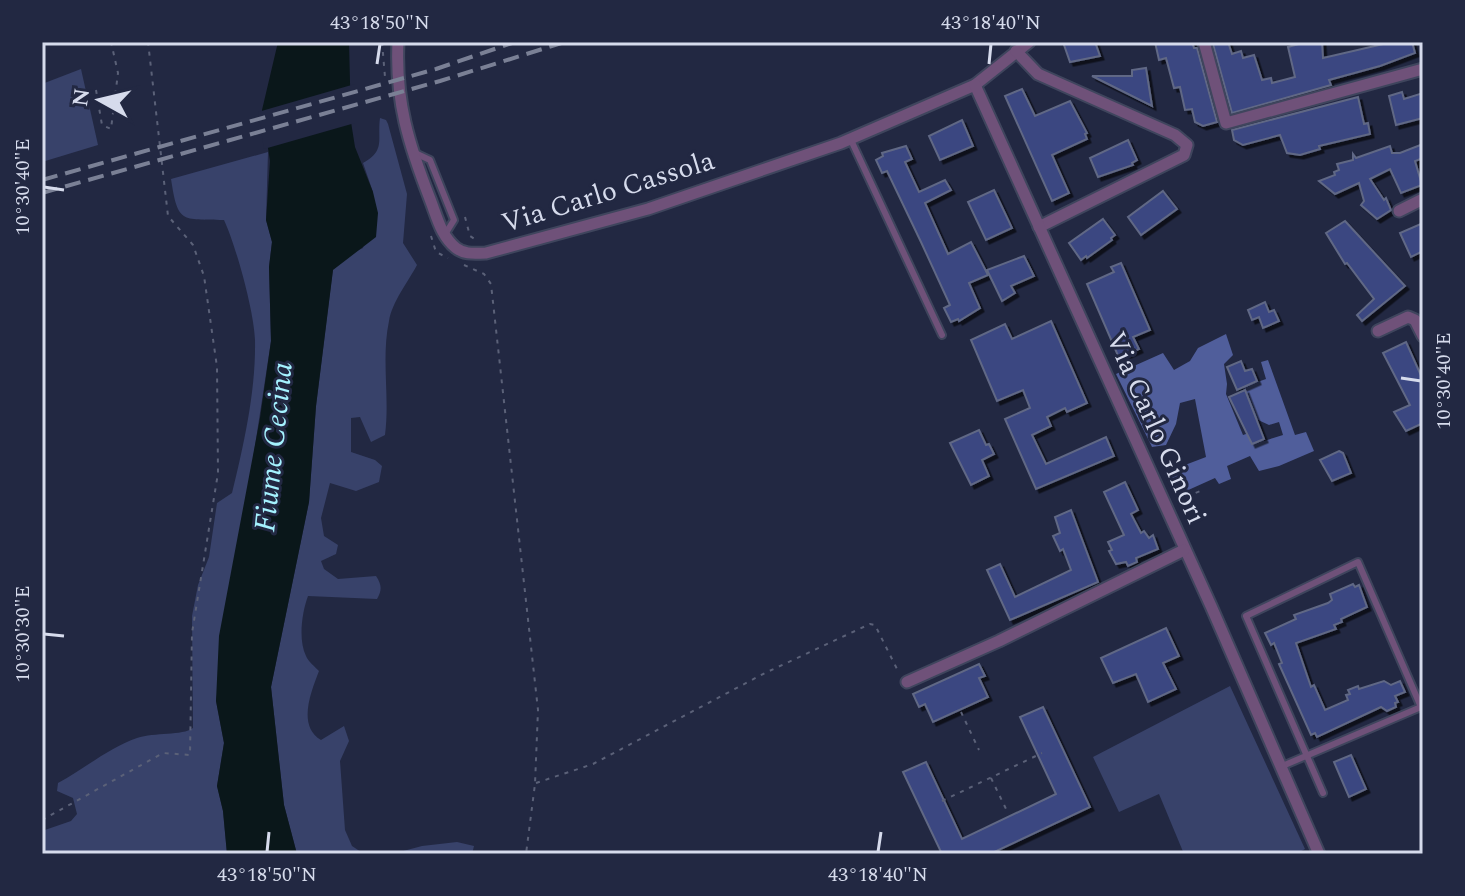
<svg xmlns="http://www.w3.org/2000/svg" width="1465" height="896" font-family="Spectral,serif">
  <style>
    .green { fill: #38426a }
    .forest { fill: #505e9b }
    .water { fill: #0a171a }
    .pier { fill: #222842 }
    .building { fill: #3a4681; stroke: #606885; stroke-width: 2; filter: url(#shadow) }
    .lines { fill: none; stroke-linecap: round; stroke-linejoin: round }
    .lane-casing { stroke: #3f455d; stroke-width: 10 }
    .street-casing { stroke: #3f455d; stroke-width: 15 }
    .path { stroke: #5b6178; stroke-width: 2; stroke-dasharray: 4 6; stroke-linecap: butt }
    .lane { stroke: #6f5179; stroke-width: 6 }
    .street { stroke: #6f5179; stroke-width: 11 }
    .rail { stroke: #7a8095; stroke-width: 4; stroke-dasharray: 16 8; stroke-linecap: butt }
    .ticks { fill: none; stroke: #d6dbec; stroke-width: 3 }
    .labels { text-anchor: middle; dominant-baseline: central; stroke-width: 6; stroke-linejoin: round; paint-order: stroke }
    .street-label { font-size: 28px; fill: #d6dbec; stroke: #222842 }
    .water-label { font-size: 30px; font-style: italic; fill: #a5f2ff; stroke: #222842 }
    .neatline { fill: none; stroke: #d6dbec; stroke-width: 3 }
    .ticks-label { font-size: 20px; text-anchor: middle; fill: #d6dbec }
  </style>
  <defs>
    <filter id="shadow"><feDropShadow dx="3.5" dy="3.5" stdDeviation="0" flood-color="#0009"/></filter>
  </defs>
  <rect width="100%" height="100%" fill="#222842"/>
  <g class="green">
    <polygon points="81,69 98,145 42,162 42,84"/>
    <path d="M380,118l6,2 2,4 19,70 -4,49 14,22c-9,17 -25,37 -28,56 -8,38 1,76 -4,114l-14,7 -11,-25 -9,1v34l24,8 7,6 -3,16 -23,9 -26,-8 -9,35 3,18 14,9 -2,9 -15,7 3,8 14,10 38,-3c6,9 6,14 1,23l-69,-3c-6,16 -10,44 -2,60 2,5 9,11 13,15 -8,21 -22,55 2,69l23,-14 5,15 -9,20 5,69 7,16 12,8h-67l-13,-49 -13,-118 38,-185 7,-96 17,-137 15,-14 15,-7 10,-56 -10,-29c23,-13 14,-23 17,-45z"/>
    <path d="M268,152l-2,68 6,22 -3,25 2,74 -55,360 8,42 -7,43 6,25 4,43h-185v-23l29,-10 6,-7 -4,-16 -16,-7 1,-8c26,-14 52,-36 79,-45 18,-6 45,-2 56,-10l-1,-112 6,-31 11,-28 8,-54 15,-10c12,-49 24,-103 23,-153 -1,-29 -19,-94 -31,-120 -43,-1 -46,4 -53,-41z"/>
    <polygon points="1230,686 1305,849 1296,854 1184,854 1159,794 1119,812 1093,757"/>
    <polygon points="457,842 474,846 472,854 392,854 422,846"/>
  </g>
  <polygon class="forest" points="1226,334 1233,355 1224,364 1227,384 1226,394 1243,435 1258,430 1264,441 1283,435 1279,422 1269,425 1256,419 1243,387 1266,379 1261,362 1268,360 1295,435 1306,432 1314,451 1279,466 1259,471 1250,456 1227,466 1231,479 1219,484 1215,478 1175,496 1164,473 1206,457 1195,399 1180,403 1176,424 1166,445 1152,447 1116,374 1163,353 1174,370 1190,361 1198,348"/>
  <polygon class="water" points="278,42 349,42 351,122 355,147 373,192 378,213 376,237 333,270 316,406 309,502 271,687 284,805 297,854 227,854 223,811 217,786 224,743 216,701 219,636 260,418 271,341 269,267 272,242 266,220 270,161 262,110"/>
  <polygon class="pier" points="355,84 355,123 264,149 258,112"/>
  <g class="building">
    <polygon points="1063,42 1095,42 1100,56 1070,62"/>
    <polygon points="1155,42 1192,42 1194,48 1197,48 1217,122 1203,126 1195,122 1192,109 1185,110 1180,87 1174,88 1166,58 1159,60"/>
    <polygon points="1228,42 1232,54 1241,51 1243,58 1254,55 1262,80 1271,78 1272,83 1295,77 1288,47 1306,42 1322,42 1323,58 1392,42 1412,42 1415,53 1380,66 1329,80 1331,85 1232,113 1213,44"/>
    <polygon points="1146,68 1152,106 1092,76 1132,76 1132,70"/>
    <polygon points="1022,89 1035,116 1070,101 1087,133 1085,134 1087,139 1052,155 1069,193 1052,201 1005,96"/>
    <polygon points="1402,92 1404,99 1423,93 1423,118 1396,125 1389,96"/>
    <polygon points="1358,97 1364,124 1368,123 1370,134 1319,146 1320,149 1300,155 1287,153 1280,135 1243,145 1234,140 1232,130"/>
    <polygon points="962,120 973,146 940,160 929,136"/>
    <polygon points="1128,140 1137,160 1132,163 1133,165 1098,177 1090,158"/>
    <polygon points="1423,144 1423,158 1415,161 1422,185 1401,193 1390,169 1370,179 1384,200 1386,198 1391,210 1377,219 1361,205 1364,201 1359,183 1335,194 1319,181 1335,175 1334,172 1339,170 1337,164 1353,160 1353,154 1356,158 1390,146 1392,153 1400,153"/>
    <polygon points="906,146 912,159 905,162 919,192 945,180 951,190 925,203 948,254 971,242 988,275 969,283 980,308 959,321 958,319 951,322 944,308 950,305 921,242 887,171 882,173 876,160 883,156 882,153"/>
    <polygon points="994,190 1012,228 986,240 968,202"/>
    <polygon points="1163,191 1177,209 1141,235 1128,217"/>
    <polygon points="1103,219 1115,235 1111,238 1112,240 1087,258 1086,256 1081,260 1069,243"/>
    <polygon points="1345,221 1405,286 1362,321 1357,315 1374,299 1347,263 1345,264 1326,233"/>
    <polygon points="1423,223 1423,251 1411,257 1400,233"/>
    <polygon points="1024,256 1034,276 1011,286 1015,293 1002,301 987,270"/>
    <polygon points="1121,263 1150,330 1133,337 1139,349 1119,358 1087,284 1114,272 1111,267"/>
    <polygon points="1265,302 1269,312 1274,310 1279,321 1263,328 1259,317 1252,320 1248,310"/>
    <polygon points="1051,321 1087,403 1067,412 1065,408 1047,417 1051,426 1032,435 1046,464 1106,437 1114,456 1036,489 1005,419 1030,408 1023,390 997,401 971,340 1005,324 1012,339"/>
    <polygon points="1406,342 1423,380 1423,420 1421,424 1406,431 1394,412 1410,405 1383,353"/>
    <polygon points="1241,361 1245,371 1252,369 1257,381 1237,390 1227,367"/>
    <polygon points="1245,390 1264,439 1252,444 1229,397"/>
    <polygon points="979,430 986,445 989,444 994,454 982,460 989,476 971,485 950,443"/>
    <polygon points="1339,451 1343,453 1351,473 1332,481 1320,460"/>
    <polygon points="1125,482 1138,510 1131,514 1141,533 1144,531 1149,538 1153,535 1158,549 1136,558 1137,562 1128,566 1126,562 1116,564 1109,551 1112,550 1108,542 1124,535 1104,492"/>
    <polygon points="1071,510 1098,582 1010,620 987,570 1000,564 1015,597 1071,570 1063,549 1060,551 1053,536 1060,533 1055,517"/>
    <polygon points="1353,584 1355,587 1359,585 1367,607 1341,619 1342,622 1334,625 1336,629 1296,643 1311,687 1314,685 1325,710 1348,700 1346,695 1350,694 1348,690 1358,686 1359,689 1384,681 1391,685 1400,681 1405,692 1395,696 1398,702 1395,703 1396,707 1387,711 1381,707 1317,737 1315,733 1311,735 1279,664 1282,663 1274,643 1271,645 1265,633 1296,619 1294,615 1328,603 1332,600 1330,594"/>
    <polygon points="1166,628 1179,656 1163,663 1176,689 1148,702 1136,674 1113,683 1101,658"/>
    <polygon points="979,664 985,676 979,678 988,697 933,722 925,704 919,707 913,694"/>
    <polygon points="1043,707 1090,807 990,854 942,854 903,772 926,762 962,839 1056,794 1020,717"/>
    <polygon points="1351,755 1366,789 1349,797 1334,762"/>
  </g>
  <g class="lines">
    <defs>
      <g id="lane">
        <polyline points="850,138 942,335"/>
        <polyline points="415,153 430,160 454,220 444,236"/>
        <polyline points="1280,767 1421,707 1358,562 1246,616 1323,793"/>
      </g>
      <g id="street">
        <path d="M398,42c-3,59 11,103 32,157 7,18 11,37 26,49 9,7 20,5 30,5l162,-44 193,-66 134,-58 54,-43"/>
        <polyline points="1204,42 1226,123 1423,69"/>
        <polyline points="1016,51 1038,74 1175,135 1187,145 1184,155 1039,227"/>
        <polyline points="975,85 1211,606 1319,854"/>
        <polyline points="1399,211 1423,199"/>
        <polyline points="1378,331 1408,317 1415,320 1423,336"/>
        <polyline points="907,682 999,641 1184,550"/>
      </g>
    </defs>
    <use href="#lane" class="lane-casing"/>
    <use href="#street" class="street-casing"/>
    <g class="path">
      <polyline points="382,42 385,77"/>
      <polyline points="96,90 102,125 111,129 118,73 111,42"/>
      <polyline points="465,217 470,236 476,240"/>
      <polyline points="431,236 436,252 448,258"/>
      <polyline points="464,265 484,274 491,284 538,710 535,784 526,854"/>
      <polyline points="1177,500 1203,490"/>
      <polyline points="961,712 979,750"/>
      <polyline points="991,778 1008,813"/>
      <polyline points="536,783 593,764 765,673 870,624 875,625 899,673"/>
      <polyline points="942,801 1042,753"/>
      <polyline points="42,820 163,753 190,755 192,633 218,473 217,367 204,276 193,245 168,216 148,42"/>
    </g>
    <use href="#lane" class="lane"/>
    <use href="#street" class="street"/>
    <g class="rail">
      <polyline points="42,180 436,69 515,42"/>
      <polyline points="42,193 440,81 565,42"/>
    </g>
  </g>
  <path class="ticks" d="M377,64l3,-20M989,64l2,-20M44,187l20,3M1401,378l20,3M44,634l20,2M267,852l2,-20M878,852l3,-20"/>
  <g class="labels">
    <g class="street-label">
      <text transform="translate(608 192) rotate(-17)">Via Carlo Cassola</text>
      <text transform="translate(1156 428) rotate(66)">Via Carlo Ginori</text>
    </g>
    <g class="water-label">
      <text transform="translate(274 447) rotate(-84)">Fiume Cecina</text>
    </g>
  </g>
  <rect width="1465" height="896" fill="none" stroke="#222842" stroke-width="88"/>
  <g transform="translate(100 100) rotate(278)" stroke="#222842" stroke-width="6" paint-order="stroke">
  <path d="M0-6L14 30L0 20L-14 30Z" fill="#d6dbec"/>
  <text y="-12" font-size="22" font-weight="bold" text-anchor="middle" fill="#d6dbec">N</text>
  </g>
  <rect x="44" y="44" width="1377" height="808" class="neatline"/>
  <g class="ticks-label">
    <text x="380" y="29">43°18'50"N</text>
    <text x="991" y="29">43°18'40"N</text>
    <text transform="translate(22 187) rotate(-90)" y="7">10°30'40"E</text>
    <text transform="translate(1443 381) rotate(-90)" y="7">10°30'40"E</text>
    <text transform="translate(22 634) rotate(-90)" y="7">10°30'30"E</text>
    <text x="267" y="881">43°18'50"N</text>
    <text x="878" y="881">43°18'40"N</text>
  </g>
</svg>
